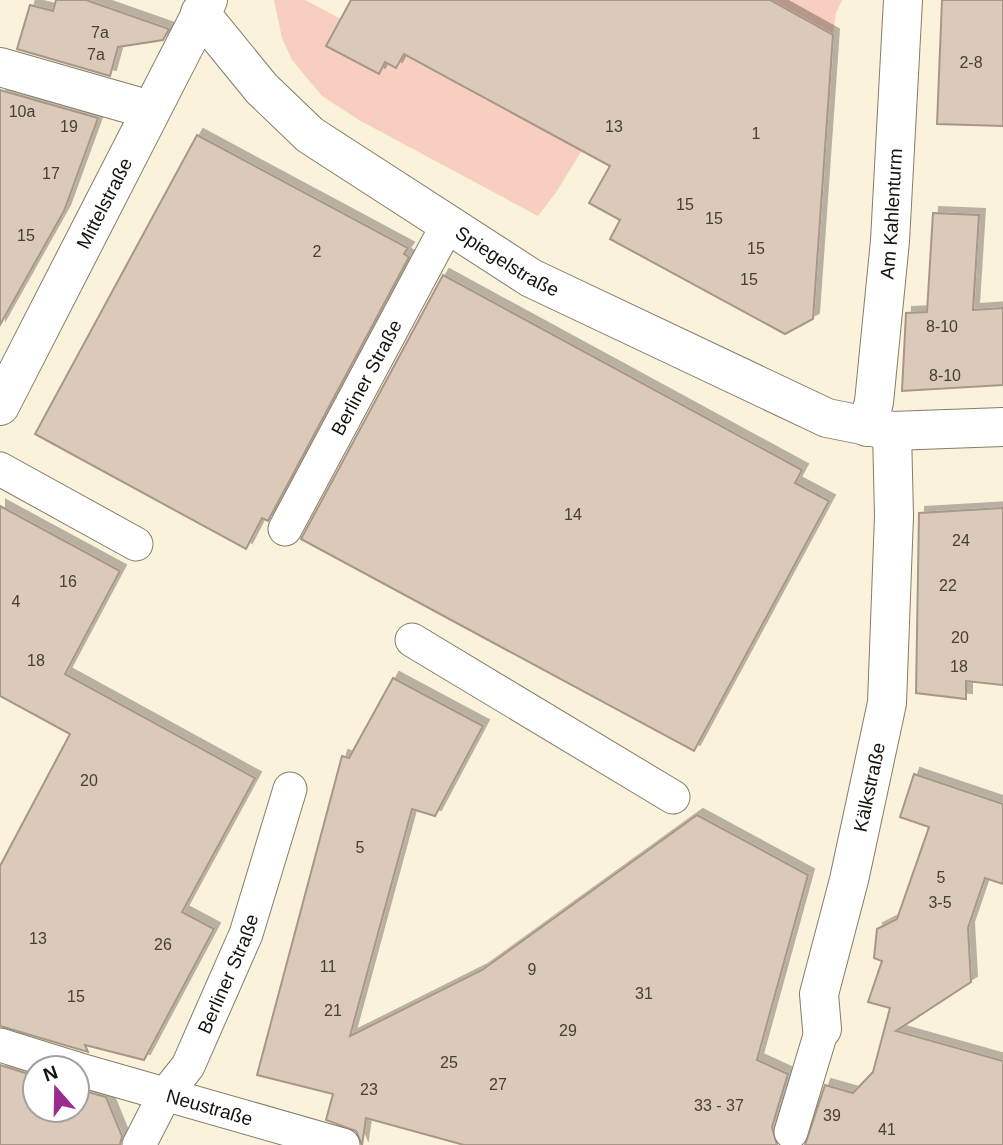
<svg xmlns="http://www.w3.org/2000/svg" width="1003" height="1145" font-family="Helvetica,sans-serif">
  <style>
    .green { fill: #f7cebf }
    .building { fill: #dbc9b9; stroke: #a89787; stroke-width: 2; filter: url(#shadow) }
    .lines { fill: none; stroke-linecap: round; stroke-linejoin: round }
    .pedestrian-casing { stroke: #847d69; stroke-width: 35 }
    .minor-casing { stroke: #847d69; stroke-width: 40 }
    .pedestrian { stroke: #fff; stroke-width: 33 }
    .minor { stroke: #fff; stroke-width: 38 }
    .labels { text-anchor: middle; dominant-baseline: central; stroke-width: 5; stroke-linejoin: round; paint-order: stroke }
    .number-label { font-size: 16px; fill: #474037 }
    .street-label { font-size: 19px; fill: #16130c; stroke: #fff }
  </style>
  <defs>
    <filter id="shadow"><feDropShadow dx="6" dy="-6" stdDeviation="0" flood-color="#0004"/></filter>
  </defs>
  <rect width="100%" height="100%" fill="#fbf2dc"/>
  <g class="green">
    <polygon points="274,0 305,0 341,19 326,46 378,74 385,62 404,54 582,150 557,191 538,216 359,120 322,96 292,60 282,38"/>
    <polygon points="770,0 842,0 836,13 833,35"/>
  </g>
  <g class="building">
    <polygon points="56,0 86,0 169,29 163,40 118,47 110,76 17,49 30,5 53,11"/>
    <polygon points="351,0 770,0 833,35 813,319 785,334 610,239 620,220 589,203 610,166 404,54 396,68 385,62 379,74 326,46"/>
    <polygon points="942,0 1003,0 1003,126 937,124"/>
    <polygon points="0,90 98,118 64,211 0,325"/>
    <polygon points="197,135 408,248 404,254 409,257 268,521 262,518 246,549 35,434"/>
    <polygon points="933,213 979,215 973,310 1003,308 1003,385 902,391 906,313 927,312"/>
    <polygon points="443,275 802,470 795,483 829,501 694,751 301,539"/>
    <polygon points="0,506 120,571 65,674 255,778 182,912 214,929 144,1060 85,1045 88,1052 0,1026 0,866 70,734 0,696"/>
    <polygon points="1003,508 1003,685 966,681 966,699 916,693 919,513"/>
    <polygon points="393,678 483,726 435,816 412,809 350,1036 482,970 697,815 808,875 757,1060 788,1074 772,1127 777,1145 464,1145 366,1118 362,1145 356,1131 326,1120 333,1094 257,1075 342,756 349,758"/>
    <polygon points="914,774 1003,804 1003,884 985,878 968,928 971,982 896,1031 1003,1061 1003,1145 805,1145 825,1085 853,1093 873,1072 890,1008 868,1002 882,961 874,958 877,929 897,919 929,827 900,817"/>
    <polygon points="0,1065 35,1076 35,1110 77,1110 77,1089 106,1097 122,1136 120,1145 0,1145"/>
  </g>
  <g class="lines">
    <defs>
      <g id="pedestrian">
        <polyline points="0,469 136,544"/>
        <path id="s1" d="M285,529l162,-303"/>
        <polyline points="412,640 673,797"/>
        <polyline points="0,1045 74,1068"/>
        <path id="s2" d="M77,1069l266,76"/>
        <polyline points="791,1132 822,1029"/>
        <path id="s3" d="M139,1145l25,-49 24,-30 58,-132 44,-145"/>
      </g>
      <g id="minor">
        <path id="s4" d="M200,13l62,76 48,46 221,143 296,140 65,13 111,-4"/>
        <polyline points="0,67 150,110"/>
        <path id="s5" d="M0,406l208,-406"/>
        <path id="s6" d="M867,427l7,-25 16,-161 13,-241"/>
        <path id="s7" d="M822,1029l-3,-35 30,-114 38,-177 7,-187 -2,-85"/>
      </g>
    </defs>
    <use href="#pedestrian" class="pedestrian-casing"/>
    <use href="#minor" class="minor-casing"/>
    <use href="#pedestrian" class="pedestrian"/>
    <use href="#minor" class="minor"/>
  </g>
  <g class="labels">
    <g class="number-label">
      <text x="100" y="32">7a</text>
      <text x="96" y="54">7a</text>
      <text x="971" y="62">2-8</text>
      <text x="22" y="111">10a</text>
      <text x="69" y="126">19</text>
      <text x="614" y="126">13</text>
      <text x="756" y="133">1</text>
      <text x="51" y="173">17</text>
      <text x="685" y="204">15</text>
      <text x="714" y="218">15</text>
      <text x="26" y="235">15</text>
      <text x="756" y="248">15</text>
      <text x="317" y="251">2</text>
      <text x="749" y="279">15</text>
      <text x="942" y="326">8-10</text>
      <text x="945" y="375">8-10</text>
      <text x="573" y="514">14</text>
      <text x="961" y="540">24</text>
      <text x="68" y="581">16</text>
      <text x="948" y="585">22</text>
      <text x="16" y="601">4</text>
      <text x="960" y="637">20</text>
      <text x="36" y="660">18</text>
      <text x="959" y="666">18</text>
      <text x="89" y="780">20</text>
      <text x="360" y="847">5</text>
      <text x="941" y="877">5</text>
      <text x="940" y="902">3-5</text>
      <text x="38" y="938">13</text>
      <text x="163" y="944">26</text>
      <text x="328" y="966">11</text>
      <text x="532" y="969">9</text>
      <text x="644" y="993">31</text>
      <text x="76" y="996">15</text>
      <text x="333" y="1010">21</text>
      <text x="568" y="1030">29</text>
      <text x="449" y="1062">25</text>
      <text x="498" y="1084">27</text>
      <text x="369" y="1089">23</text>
      <text x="719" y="1105">33 - 37</text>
      <text x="832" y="1115">39</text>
      <text x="887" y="1129">41</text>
    </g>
    <g class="street-label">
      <text stroke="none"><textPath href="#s5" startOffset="228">Mittelstraße</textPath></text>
      <text stroke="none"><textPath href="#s6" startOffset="215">Am Kahlenturm</textPath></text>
      <text stroke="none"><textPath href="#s4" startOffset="399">Spiegelstraße</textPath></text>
      <text stroke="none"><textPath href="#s1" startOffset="172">Berliner Straße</textPath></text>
      <text stroke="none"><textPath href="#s7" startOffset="248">Kälkstraße</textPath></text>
      <text stroke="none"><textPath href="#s3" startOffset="194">Berliner Straße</textPath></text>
      <text stroke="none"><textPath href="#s2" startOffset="138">Neustraße</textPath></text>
    </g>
  </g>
  <g transform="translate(56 1089) rotate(340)"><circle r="33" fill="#ffffff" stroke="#a2a19e" stroke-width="2"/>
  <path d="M0-5L12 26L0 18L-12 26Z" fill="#982d8f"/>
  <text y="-10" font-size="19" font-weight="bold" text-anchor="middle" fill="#16130c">N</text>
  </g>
</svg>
